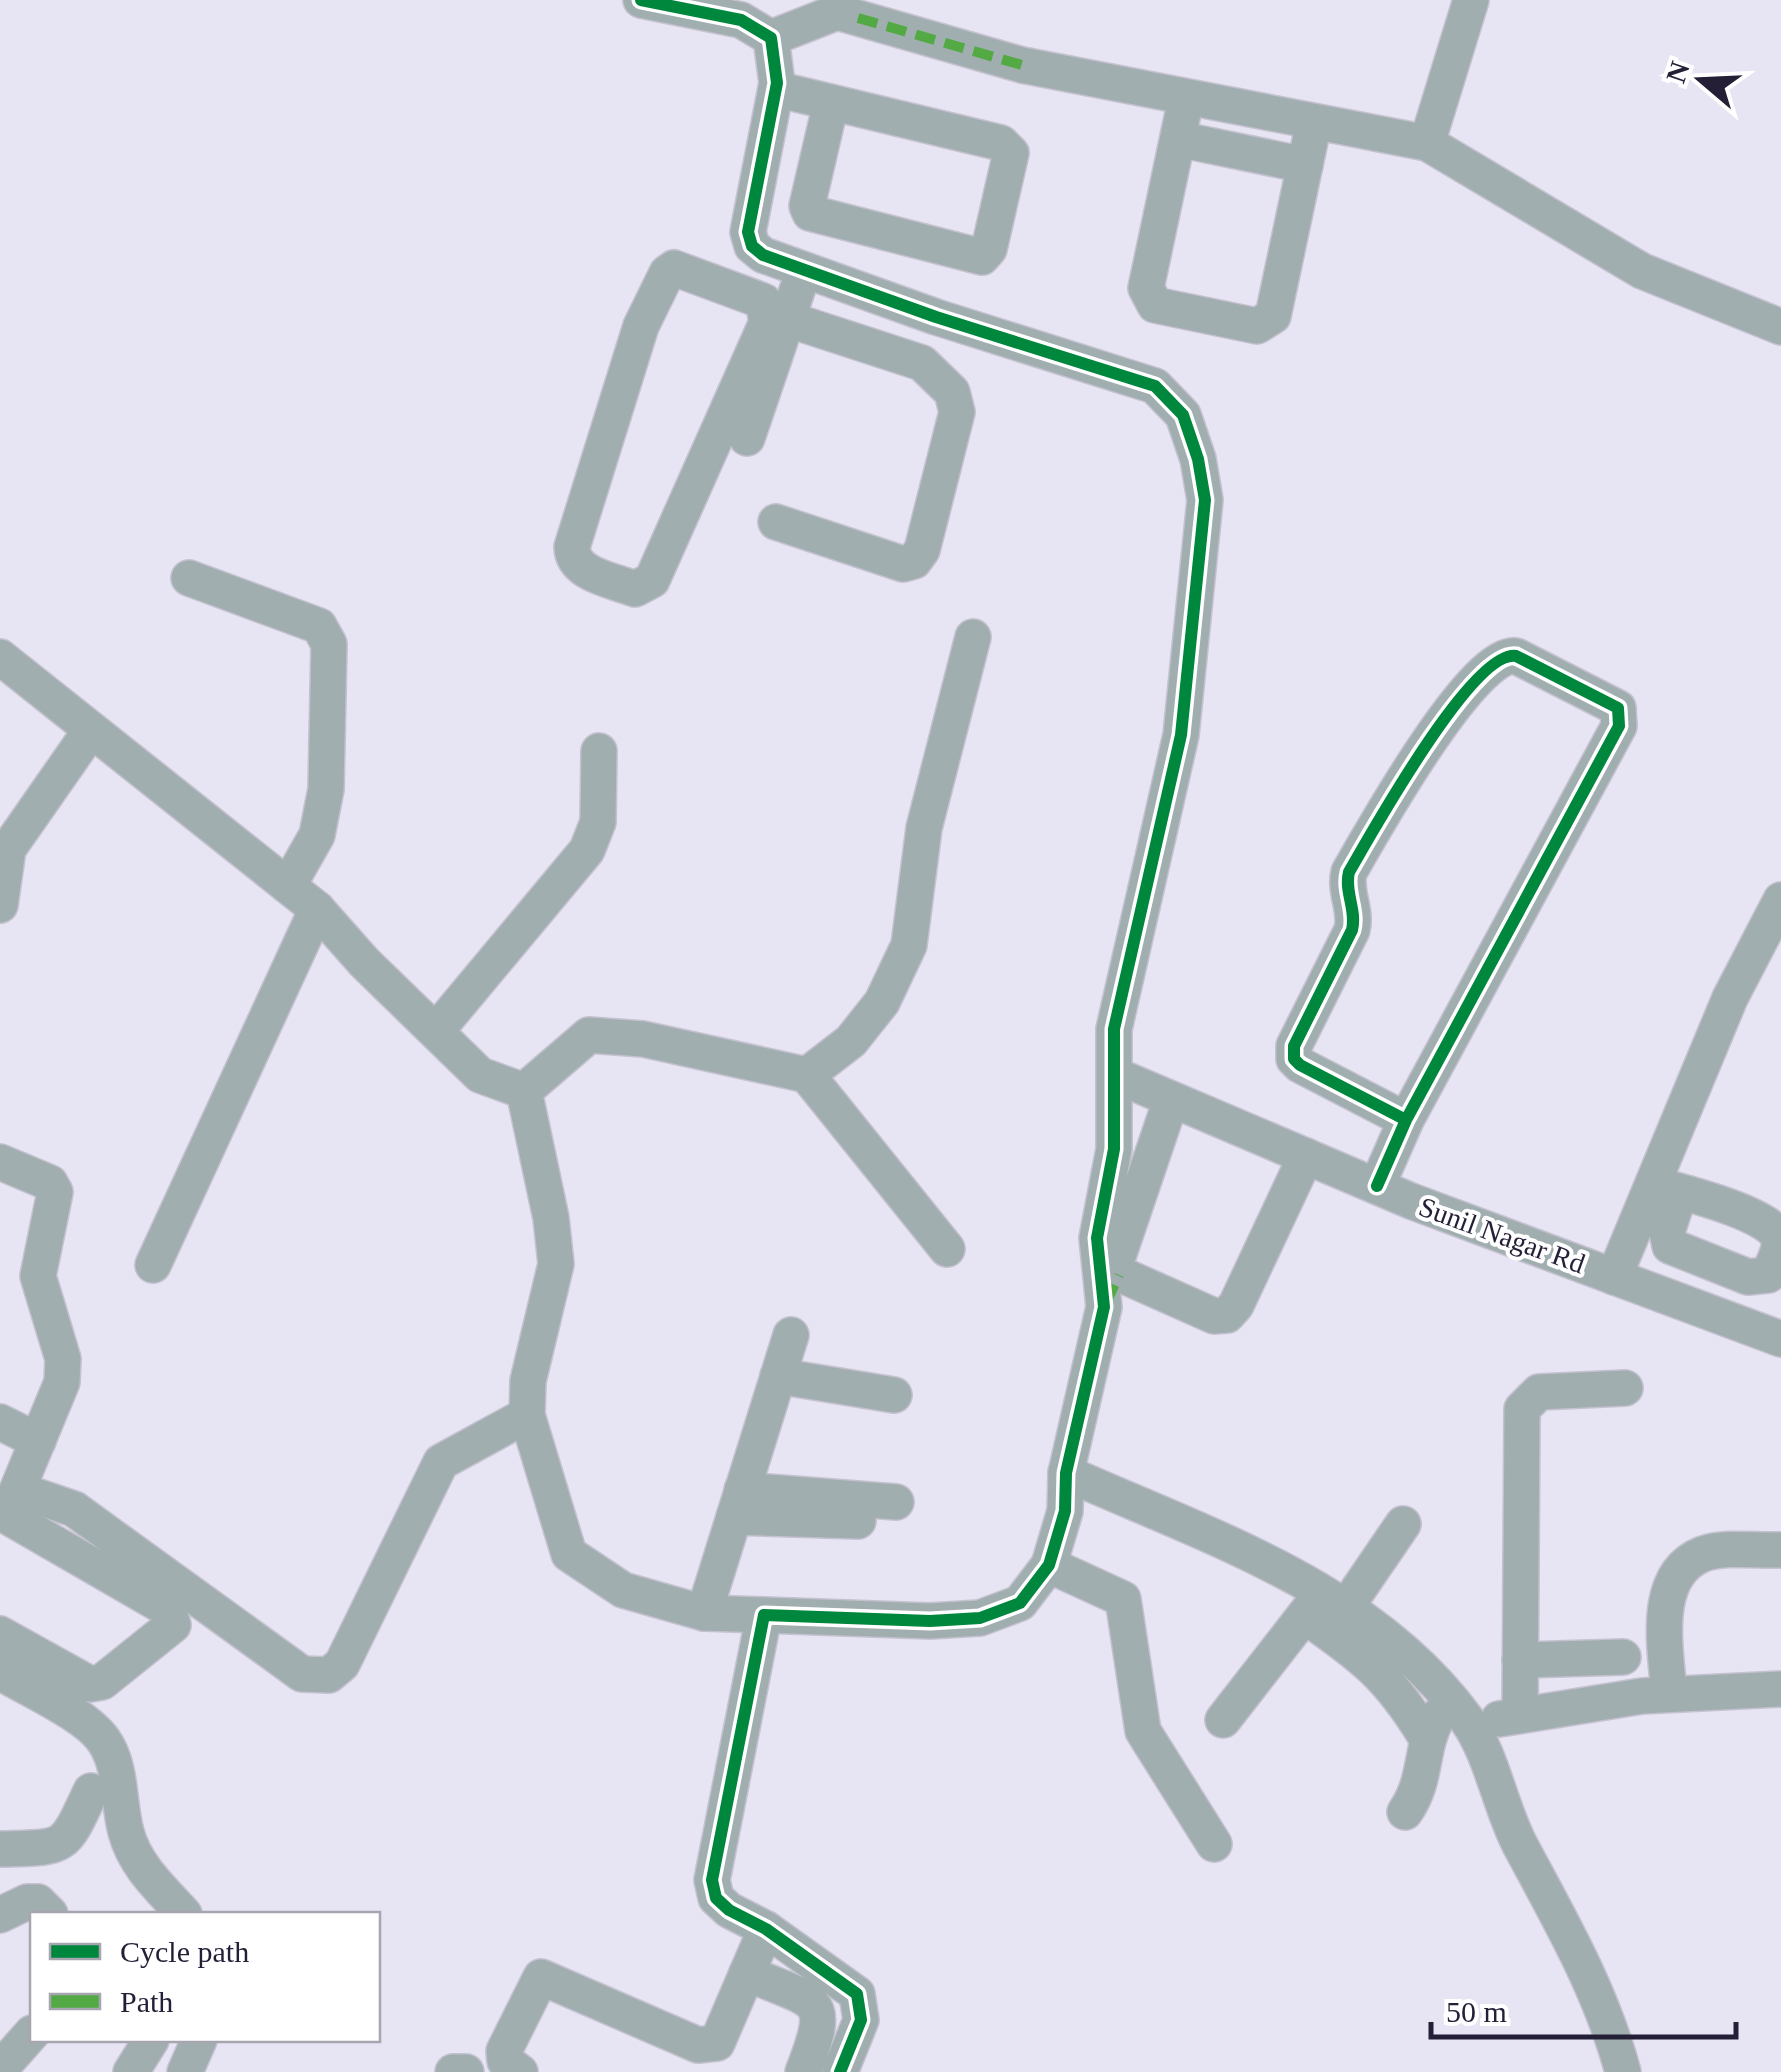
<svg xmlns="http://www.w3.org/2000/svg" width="1781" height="2072" font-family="Georgia,serif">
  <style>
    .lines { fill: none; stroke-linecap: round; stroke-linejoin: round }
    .street-casing { stroke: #c5c2d0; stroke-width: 38 }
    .street { stroke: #a1aeb0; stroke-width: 35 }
    .quiet { stroke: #53aa45; stroke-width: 10; stroke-dasharray: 20 10; stroke-linecap: butt }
    .cycleway-casing { stroke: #fff; stroke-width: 19 }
    .cycleway { stroke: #00873e; stroke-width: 12 }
    .labels { text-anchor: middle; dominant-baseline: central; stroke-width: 8; stroke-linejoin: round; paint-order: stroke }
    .street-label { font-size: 28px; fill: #241e37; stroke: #fff }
  </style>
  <rect width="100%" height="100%" fill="#e7e4f4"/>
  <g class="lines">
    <defs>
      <g id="street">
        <polyline points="641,0 741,20 771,38 777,83 748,232 752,246 763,255 936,317 1155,386 1183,415 1198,459 1205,500 1181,735 1114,1029 1114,1149 1097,1238 1104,1307 1066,1473 1065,1511 1049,1565 1020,1603 980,1618 930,1621 764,1615 712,1880 716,1898 729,1910 766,1929 857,1994 861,2020 840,2072"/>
        <polyline points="771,38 837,12 1022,65 1427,143 1642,271 1781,327"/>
        <polyline points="776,89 1001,143 1011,153 989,249 982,257 810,213 807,206 831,103"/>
        <polyline points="1186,99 1146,288 1155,305 1257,326 1273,316 1314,122"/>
        <polyline points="1178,139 1305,165"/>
        <polyline points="1427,143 1471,0"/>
        <path d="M674,268l89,33 4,21 -115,258 -17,9c-23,-9 -62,-14 -63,-42l69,-221 26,-53z"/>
        <polyline points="747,438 804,270"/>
        <polyline points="776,522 903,564 914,561 922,550 957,412 952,392 922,363 787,319"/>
        <polyline points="189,578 319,626 329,644 326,789 317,835 288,886"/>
        <polyline points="0,657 317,909 364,962 480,1075 524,1091"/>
        <polyline points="0,905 8,849 91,730"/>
        <polyline points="437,1030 587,850 598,822 599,751"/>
        <polyline points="807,1075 947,1249"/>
        <polyline points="1115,1075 1411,1201 1781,1339"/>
        <polyline points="524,1091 589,1035 643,1039 807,1075 851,1041 882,1002 909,945 924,828 973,637"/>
        <polyline points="524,1091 551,1218 556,1264 528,1381 527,1415 569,1554 623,1590 704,1613 764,1615"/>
        <polyline points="1171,1100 1113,1271 1214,1316 1227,1315 1236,1305 1306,1156"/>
        <polyline points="0,1162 50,1183 55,1192 38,1276 63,1359 62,1382 14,1498"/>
        <path d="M1653,1184c25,7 121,30 126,55 2,12 -6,25 -11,36l-20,2 -78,-31 -3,-14 13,-40"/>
        <path d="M1377,1186l29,-66 213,-394 -1,-18 -102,-52c-43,-6 -145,178 -167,216 -5,20 8,38 3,58l-58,116v13l6,6 106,55"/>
        <polyline points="153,1265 317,909"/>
        <polyline points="1614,1277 1730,998 1781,900"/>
        <polyline points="778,1376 894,1395"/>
        <polyline points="0,1422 38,1441"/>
        <path d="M1066,1473c143,64 305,115 401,247 25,35 33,87 53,125 40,75 81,145 103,227"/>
        <polyline points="742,1490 896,1502"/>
        <polyline points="0,1505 30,1494 74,1509 302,1674 329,1675 342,1664 441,1462 527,1415"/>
        <polyline points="0,1512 168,1609 173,1625 102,1682 90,1684 0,1634"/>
        <polyline points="734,1517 858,1521"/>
        <polyline points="1049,1565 1123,1599 1143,1731 1214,1844"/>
        <polyline points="1347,1606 1403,1524"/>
        <polyline points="704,1613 791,1335"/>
        <path d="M1305,1616c58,40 84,60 121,121"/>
        <polyline points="1520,1660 1623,1657"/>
        <path d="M0,1672c28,17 87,43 104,69 18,26 14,62 22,91 9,34 35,57 58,82"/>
        <path d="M1669,1694c-3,-44 -19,-119 34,-140 22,-8 55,-3 78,-4"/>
        <polyline points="1520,1715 1522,1409 1539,1392 1625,1388"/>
        <polyline points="1499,1719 1642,1696 1781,1689"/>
        <polyline points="1223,1720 1318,1598"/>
        <path d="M1405,1812c23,-33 14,-62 33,-96"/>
        <path d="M0,1849c67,-2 63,2 91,-58"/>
        <polyline points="0,1915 27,1902 38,1902 50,1914"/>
        <path d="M747,1973c69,31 87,20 56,99"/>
        <polyline points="0,2069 32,2033"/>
        <polyline points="131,2072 151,2040"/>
        <polyline points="185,2072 199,2040"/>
        <polyline points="453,2072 466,2072"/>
        <polyline points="520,2072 505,2061 504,2051 541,1977 698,2045 717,2043 766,1929"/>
      </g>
    </defs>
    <use href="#street" class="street-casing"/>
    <use href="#street" class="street"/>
    <g class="quiet">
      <polyline points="858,18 1022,65"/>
      <polyline points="1106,1303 1119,1275"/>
    </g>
    <defs>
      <g id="cycleway">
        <polyline points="641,0 741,20 771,38 777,83 748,232 752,246 763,255 936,317 1155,386 1183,415 1198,459 1205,500 1181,735 1114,1029 1114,1149 1097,1238 1104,1307 1066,1473 1065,1511 1049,1565 1020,1603 980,1618 930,1621 764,1615 712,1880 716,1898 729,1910 766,1929 857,1994 861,2020 840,2072"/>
        <path d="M1377,1186l29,-66 213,-394 -1,-18 -102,-52c-43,-6 -145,178 -167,216 -5,20 8,38 3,58l-58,116v13l6,6 106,55"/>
      </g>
    </defs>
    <use href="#cycleway" class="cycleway-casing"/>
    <use href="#cycleway" class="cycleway"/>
  </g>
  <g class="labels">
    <g class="street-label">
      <text transform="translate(1502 1235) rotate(20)">Sunil Nagar Rd</text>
    </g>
  </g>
  <rect x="30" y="1912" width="350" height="130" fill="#ffffff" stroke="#a7a5af" stroke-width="2.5"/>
  <rect x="50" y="1944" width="50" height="15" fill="#00873e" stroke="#a7a5af" stroke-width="2.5"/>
  <text x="120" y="1962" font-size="30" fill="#241e37">Cycle path</text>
  <rect x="50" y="1994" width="50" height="15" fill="#53aa45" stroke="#a7a5af" stroke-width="2.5"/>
  <text x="120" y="2012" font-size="30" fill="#241e37">Path</text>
  <g transform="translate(1701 80) rotate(289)" stroke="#ffffff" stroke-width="8" paint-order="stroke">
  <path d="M0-8L18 38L0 25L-18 38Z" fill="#241e37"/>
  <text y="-15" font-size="28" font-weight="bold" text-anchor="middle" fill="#241e37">N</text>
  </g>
  <path d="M1431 2022v15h305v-15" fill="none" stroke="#241e37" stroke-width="5"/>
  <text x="1446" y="2022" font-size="30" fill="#241e37" stroke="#ffffff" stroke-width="8" paint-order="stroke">50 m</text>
</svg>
